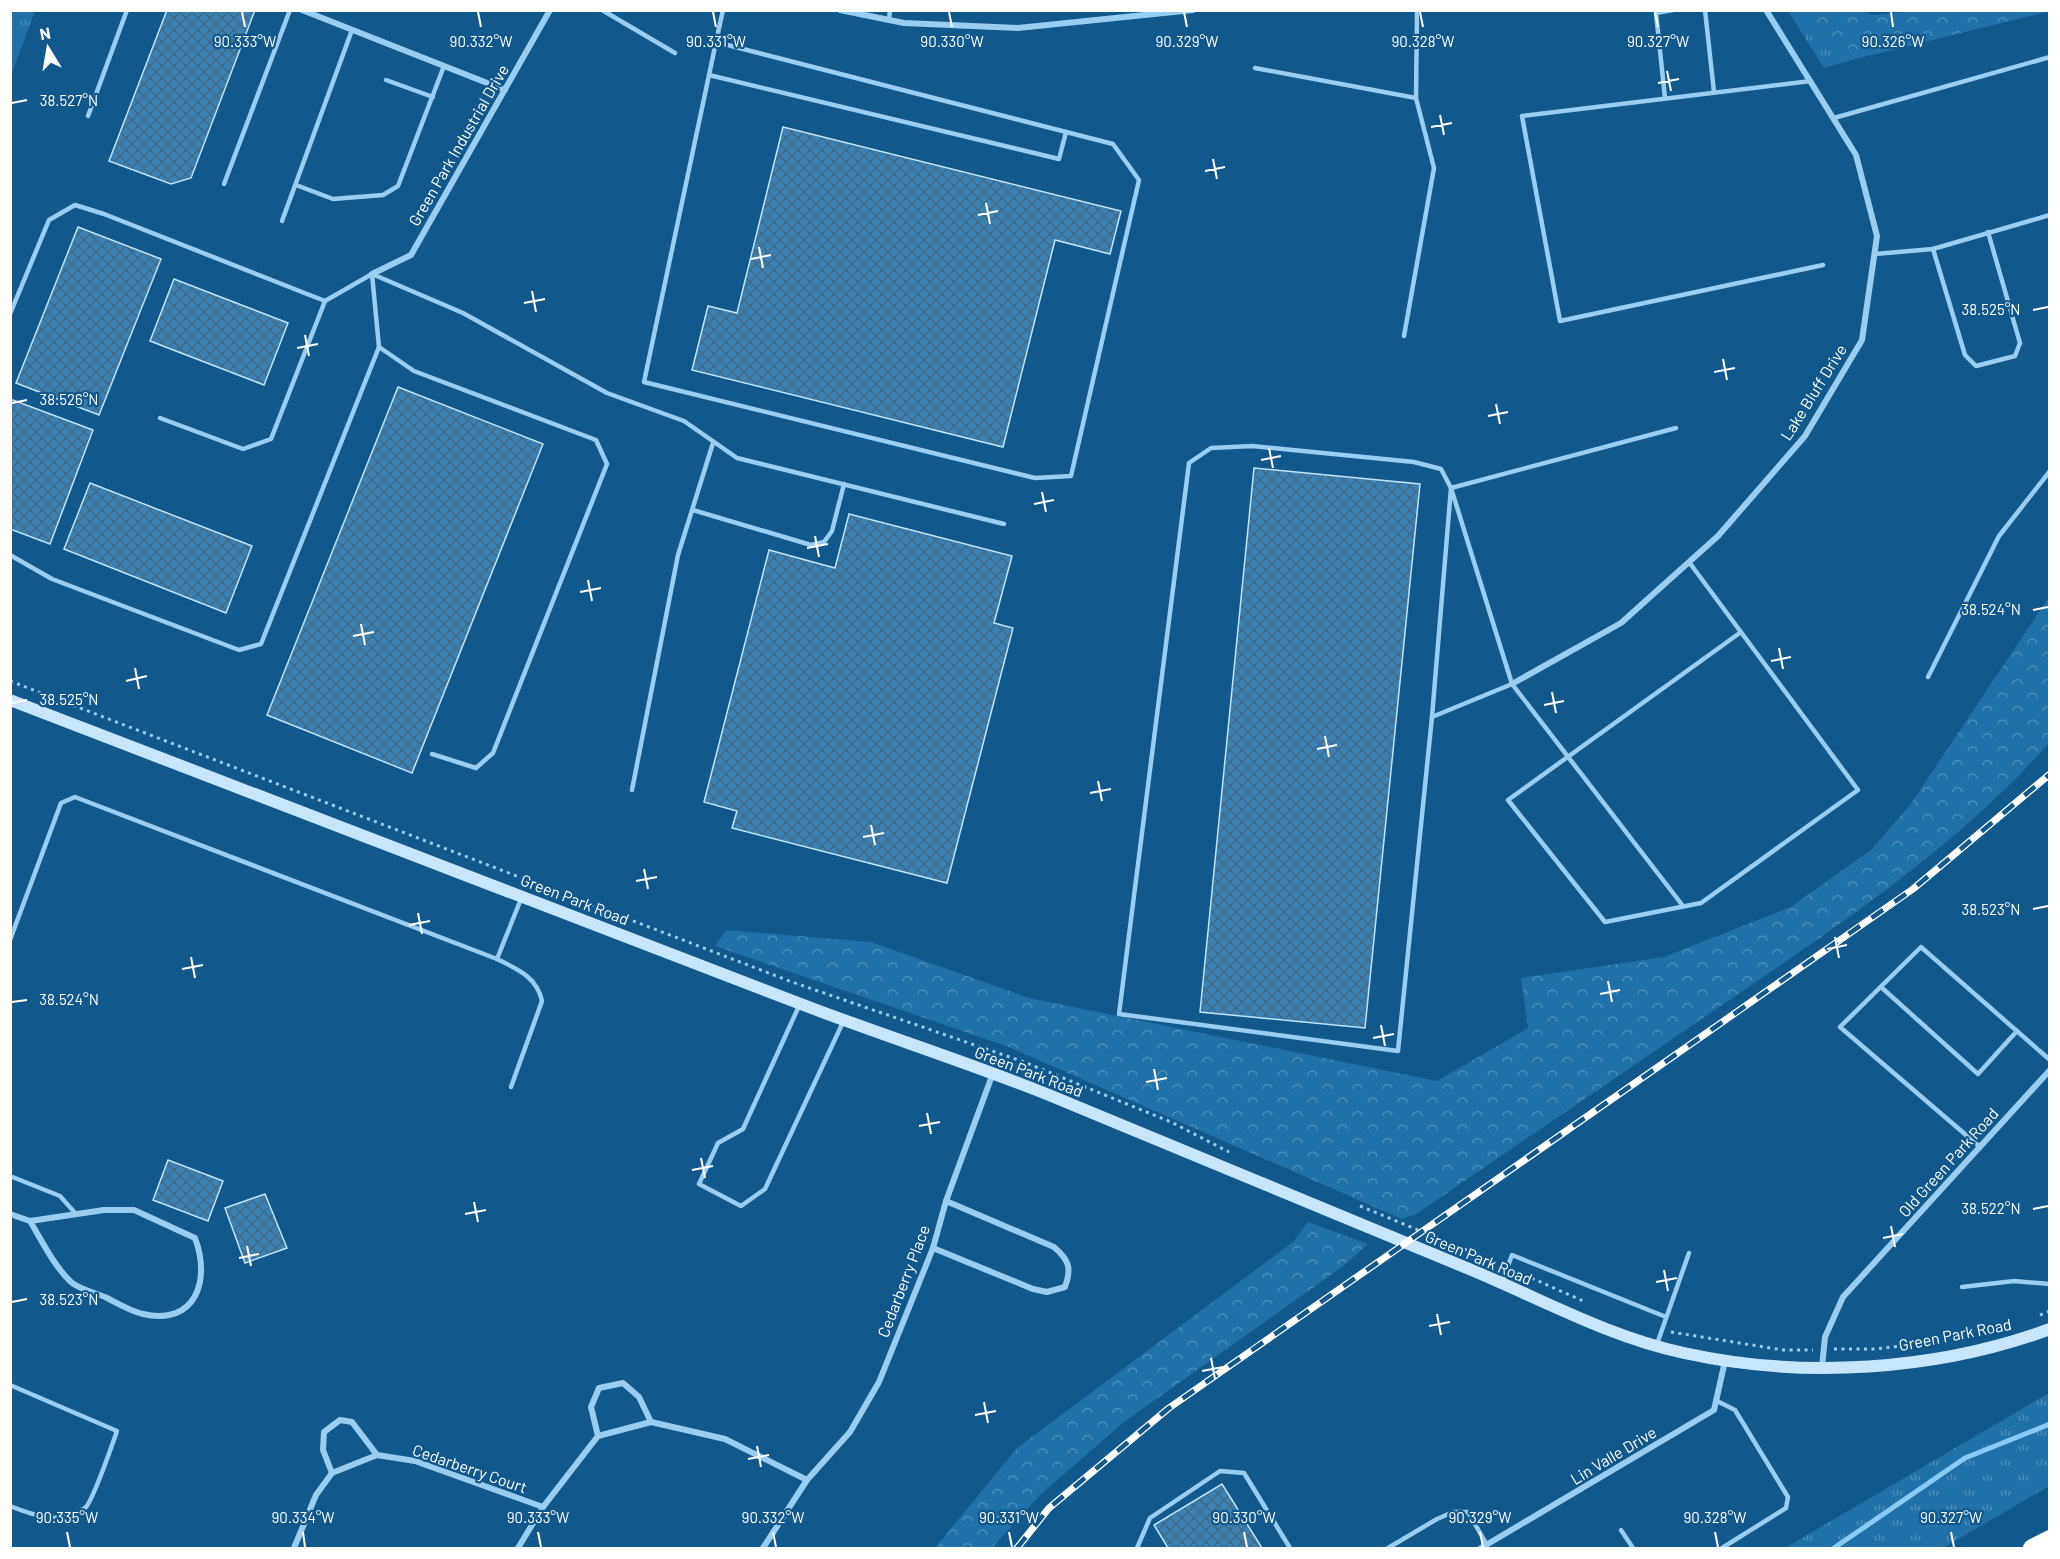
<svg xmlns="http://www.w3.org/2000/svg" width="2060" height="1559" font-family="Barlow,sans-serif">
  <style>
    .grass { fill: url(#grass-tufts) }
    .forest { fill: url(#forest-crowns) }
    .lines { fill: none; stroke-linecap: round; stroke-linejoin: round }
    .stream { stroke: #8acbf5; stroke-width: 5 }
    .building { fill: url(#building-cross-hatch); stroke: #bfe4fd; stroke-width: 1.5 }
    .path { stroke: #99cdf1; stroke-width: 3; stroke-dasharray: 3 4.5; stroke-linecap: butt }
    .lane { stroke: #99cdf1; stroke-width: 4.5 }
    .street { stroke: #99cdf1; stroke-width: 6 }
    .secondary { stroke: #c7e5fc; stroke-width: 12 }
    .highway { stroke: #fff; stroke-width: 18 }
    .rail-casing { stroke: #fff; stroke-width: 7 }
    .rail { stroke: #11588c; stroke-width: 4.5; stroke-dasharray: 14; stroke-linecap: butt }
    .ticks { fill: none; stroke: #fff; stroke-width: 2 }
    .labels { text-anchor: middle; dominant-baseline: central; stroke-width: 4.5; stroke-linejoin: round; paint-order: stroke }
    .street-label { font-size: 16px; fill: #fff; stroke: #11588c }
    .ticks-label { font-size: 15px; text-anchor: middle; fill: #fff; stroke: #11588c; stroke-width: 4.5; stroke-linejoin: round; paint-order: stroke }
  </style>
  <defs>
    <pattern id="grass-tufts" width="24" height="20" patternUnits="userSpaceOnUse" patternTransform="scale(1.5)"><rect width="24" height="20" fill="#2071a9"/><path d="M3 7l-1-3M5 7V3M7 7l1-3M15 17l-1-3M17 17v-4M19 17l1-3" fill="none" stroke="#4d8dba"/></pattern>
    <pattern id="forest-crowns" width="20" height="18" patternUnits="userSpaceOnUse" patternTransform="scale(1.5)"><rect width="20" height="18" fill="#2071a9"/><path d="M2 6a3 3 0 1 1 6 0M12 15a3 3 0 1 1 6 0" fill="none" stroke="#4d8dba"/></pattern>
    <pattern id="building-cross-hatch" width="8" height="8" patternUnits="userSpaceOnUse" patternTransform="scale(1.5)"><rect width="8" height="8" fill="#3a82b5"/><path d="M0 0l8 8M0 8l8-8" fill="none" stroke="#426a86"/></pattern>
  </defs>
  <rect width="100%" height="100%" fill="#11588c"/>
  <g class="grass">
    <polygon points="11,10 35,11 11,75 10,11"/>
    <polygon points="1788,11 1808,11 1831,49 1856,59 1824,68"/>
    <polygon points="2049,1393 2049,1486 1943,1548 1785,1548"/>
  </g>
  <g class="forest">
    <polygon points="1918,11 2049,10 2050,11 1856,59 1831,49 1808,11 1864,11 1872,15"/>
    <path d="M2049,597v146c-91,103 -208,181 -321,258 -104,71 -208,142 -312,213l-14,5 -396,-173 -291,-100 11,-16 145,12 158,56 408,83 91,-53 -7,-50 143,-21 127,-50 81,-58 38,-44z"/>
    <polygon points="1308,1222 1368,1244 1342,1267 1124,1422 1040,1495 992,1548 935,1548 1017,1448 1293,1242"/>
  </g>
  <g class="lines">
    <polyline class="stream" points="1834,1548 1965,1458 2050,1424"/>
  </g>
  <g class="building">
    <polygon points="167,10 255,10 191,178 171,184 109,161"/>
    <polygon points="783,127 1121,211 1110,254 1055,240 1003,447 692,370 708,306 737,313"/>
    <polygon points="78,227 161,259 99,415 16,383"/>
    <polygon points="174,279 288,323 264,385 150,341"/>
    <polygon points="398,387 543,444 412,773 267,715"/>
    <polygon points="10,399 93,430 50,544 10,529"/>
    <polygon points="1254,468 1420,484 1365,1028 1200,1012"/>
    <polygon points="90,483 252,546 226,613 64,549"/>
    <polygon points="849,514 1012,556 994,623 1013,628 947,883 732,828 737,811 704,802 769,550 835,568"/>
    <polygon points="168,1160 223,1181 208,1221 153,1200"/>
    <polygon points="265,1194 287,1248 245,1263 225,1208"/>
    <polygon points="1222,1484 1262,1548 1168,1548 1154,1525"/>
  </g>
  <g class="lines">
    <g class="path">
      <polyline points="10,681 792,982 1024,1062 1171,1122 1229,1152"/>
      <polyline points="1360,1206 1498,1263"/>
      <polyline points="1518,1272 1583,1301"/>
      <polyline points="2040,1315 2050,1311"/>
      <polyline points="1671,1332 1783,1350 1813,1350"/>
      <polyline points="1834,1349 1875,1349 1929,1343"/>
    </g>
    <g class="lane">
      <polyline points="602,10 675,53"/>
      <polyline points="1705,10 1714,92"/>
      <polyline points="889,20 890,10"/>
      <polyline points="716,42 1113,144 1139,180 1071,476 1035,478 644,382 716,42 723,10"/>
      <polyline points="1255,68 1416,98"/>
      <polyline points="709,75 1059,159 1066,132"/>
      <polyline points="386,80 433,97"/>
      <polyline points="1811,81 1522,116 1560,321 1823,265"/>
      <polyline points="1665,98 1656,13 1673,10"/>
      <polyline points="88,116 127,10"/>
      <polyline points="1834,118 2050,57"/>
      <polyline points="224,184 290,10"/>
      <polyline points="296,185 333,199 383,195 398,186 444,66"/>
      <polyline points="282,221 352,30"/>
      <polyline points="1933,249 1965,355 1976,366 2015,356 2020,343 1988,232"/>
      <polyline points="1875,254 1933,249 2050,215"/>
      <polyline points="372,274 463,313 607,393 684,421 737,458 1004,524"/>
      <polyline points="10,314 49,220 75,205 104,214 325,301 372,274"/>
      <polyline points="1404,336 1434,168 1416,98 1417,10"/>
      <polyline points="379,347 414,371 596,440 607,464 493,753 476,768 432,754"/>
      <polyline points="160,418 243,449 271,439 325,301"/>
      <polyline points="693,510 811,545 824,542 832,531 844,484"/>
      <polyline points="10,555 52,579 239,650 261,644 379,347 372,274"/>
      <polyline points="1689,562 1858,790 1701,903 1605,922 1508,800 1741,632"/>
      <polyline points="1928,677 1999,536 2050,471"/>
      <polyline points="1512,684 1432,717 1398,1051 1119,1014 1189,463 1211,448 1252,446 1414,462 1441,469 1451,488 1512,684 1683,906"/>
      <polyline points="1432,717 1451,488 1676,428"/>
      <polyline points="632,790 678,555 713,443"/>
      <path d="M10,940l51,-137 14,-6 422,162c20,10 40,18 45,42l-31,86"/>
      <polyline points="497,959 521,899"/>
      <polyline points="1881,987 1978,1074 2017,1031"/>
      <polyline points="799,1006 743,1129 718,1143 699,1184 741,1206 765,1189 844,1020"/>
      <polyline points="1980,1147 1840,1027 1921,947 2050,1060"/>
      <polyline points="10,1176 60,1196 76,1214"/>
      <polyline points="1502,1282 1512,1255 1666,1317"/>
      <polyline points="1962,1287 2014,1281 2050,1284"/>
      <polyline points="1657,1344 1689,1253"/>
      <path d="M10,1385l107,46c-5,14 -24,70 -32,77 -21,18 -53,7 -75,-2"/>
      <polyline points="1717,1401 1735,1410 1788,1497 1786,1508 1722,1548"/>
      <polyline points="1621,1530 1633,1548"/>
      <polyline points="1137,1548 1150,1518 1220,1471 1244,1473 1290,1548"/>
      <polyline points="1388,1548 1437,1519 1453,1512 1468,1512 1487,1545"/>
    </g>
    <g class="street">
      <polyline points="302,10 505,90"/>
      <polyline points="840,10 904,23 1018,28 1193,10"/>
      <polyline points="372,274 411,255 550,10"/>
      <polyline points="1512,684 1621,623 1718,536 1805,436 1862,340 1877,236 1856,155 1766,10"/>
      <path d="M10,1214l20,7 74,-11h30l61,28c16,42 1,88 -52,76 -13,-3 -26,-11 -38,-17 -10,-4 -26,-8 -34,-15 -17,-16 -29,-41 -41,-61"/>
      <path d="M933,1248l100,41 14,3 18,-5c7,-19 4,-27 -11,-40l-108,-46"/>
      <polyline points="1822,1367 1825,1337 1843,1297 2050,1070"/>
      <polyline points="598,1436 591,1407 599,1388 623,1383 639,1397 651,1422"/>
      <polyline points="332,1473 323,1450 324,1432 340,1420 352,1422 377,1455"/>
      <polyline points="294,1548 316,1495 332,1473 377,1455 415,1461 543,1507"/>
      <polyline points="518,1548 543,1507 598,1436 651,1422 725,1439 807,1480 850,1432 879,1382 933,1248 946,1201 993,1073"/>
      <polyline points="763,1548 807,1480"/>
      <polyline points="1481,1548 1714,1410 1725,1361"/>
    </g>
    <path class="secondary" d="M10,700c261,101 522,201 783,301 85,33 172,60 256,94 138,56 275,115 413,171 74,30 143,70 222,87 118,26 252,18 366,-24"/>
    <polyline class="highway" points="2032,1548 2050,1539"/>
    <defs>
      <polyline id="rail" points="1017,1548 1049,1508 1169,1408 1913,889 2050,774"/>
    </defs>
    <use href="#rail" class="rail-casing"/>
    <use href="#rail" class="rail"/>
  </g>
  <path class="ticks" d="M242,12l3,15M478,12l3,15M713,12l3,15M949,12l3,15M1184,12l3,15M1420,12l3,15M1655,12l3,15M1891,12l2,15M1667,71l4,20M1658,83l21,-4M12,103l15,-3M1440,115l4,20M1431,127l21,-4M1213,159l4,20M1205,171l20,-4M986,203l4,21M978,215l20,-4M759,247l4,21M751,259l20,-4M532,291l4,21M524,303l21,-4M2033,310l15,-3M305,335l4,21M297,348l21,-4M1723,359l4,21M1714,372l21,-4M12,403l15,-3M1496,404l4,20M1488,416l20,-4M1269,448l4,20M1261,460l20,-4M1042,492l4,20M1034,504l20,-4M815,536l4,21M807,548l21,-4M588,580l4,21M580,592l21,-4M2033,610l15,-3M361,624l4,21M353,636l21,-4M1779,648l4,21M1771,661l20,-4M135,668l4,21M126,681l21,-5M1552,692l4,21M12,703l15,-3M1544,705l20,-4M1325,736l4,21M1317,749l20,-4M1098,781l4,20M1090,793l21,-4M871,825l4,20M863,837l21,-4M644,869l4,20M636,881l21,-4M2033,909l15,-3M418,913l4,21M409,925l21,-4M1835,937l4,21M1827,949l20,-4M191,957l4,21M182,969l21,-4M1608,981l4,21M1600,994l20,-4M12,1002l15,-2M1381,1025l4,21M1373,1038l21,-4M1154,1069l4,21M1146,1082l21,-4M927,1113l4,21M919,1126l21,-4M701,1158l4,20M692,1170l21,-4M474,1202l4,20M2033,1209l15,-3M465,1214l21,-4M1891,1226l4,21M1883,1238l20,-4M247,1246l4,20M239,1258l20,-4M1664,1270l4,21M1656,1282l21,-4M12,1302l15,-3M1437,1314l4,21M1429,1326l21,-4M1211,1358l4,21M1202,1371l21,-4M984,1402l4,21M975,1415l21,-4M757,1446l4,21M748,1459l21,-4M67,1532l3,15M303,1532l2,15M538,1532l3,15M773,1532l3,15M1009,1532l3,15M1244,1532l3,15M1480,1532l3,15M1715,1532l3,15M1951,1532l3,15"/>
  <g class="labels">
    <g class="street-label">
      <text transform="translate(458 145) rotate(-60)">Green Park Industrial Drive</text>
      <text transform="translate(1813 392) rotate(-58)">Lake Bluff Drive</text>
      <text transform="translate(575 899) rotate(21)">Green Park Road</text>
      <text transform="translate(1029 1071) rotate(21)">Green Park Road</text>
      <text transform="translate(1948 1162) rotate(-48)">Old Green Park Road</text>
      <text transform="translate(1479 1257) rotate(23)">Green Park Road</text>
      <text transform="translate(903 1281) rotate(-69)">Cedarberry Place</text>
      <text transform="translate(1955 1334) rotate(-11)">Green Park Road</text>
      <text transform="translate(1613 1455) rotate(-31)">Lin Valle Drive</text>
      <text transform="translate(470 1468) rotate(19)">Cedarberry Court</text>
    </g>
  </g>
  <g class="ticks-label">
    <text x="245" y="47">90.333°W</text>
    <text x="481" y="47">90.332°W</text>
    <text x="716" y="47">90.331°W</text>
    <text x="952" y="47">90.330°W</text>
    <text x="1187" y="47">90.329°W</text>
    <text x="1423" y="47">90.328°W</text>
    <text x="1658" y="47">90.327°W</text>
    <text x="1893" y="47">90.326°W</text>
    <text x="69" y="106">38.527°N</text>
    <text x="1991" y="315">38.525°N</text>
    <text x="69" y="405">38.526°N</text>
    <text x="1991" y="615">38.524°N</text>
    <text x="69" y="705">38.525°N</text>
    <text x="1991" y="915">38.523°N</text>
    <text x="69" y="1005">38.524°N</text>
    <text x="1991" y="1214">38.522°N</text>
    <text x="69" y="1305">38.523°N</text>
    <text x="67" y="1523">90.335°W</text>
    <text x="303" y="1523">90.334°W</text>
    <text x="538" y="1523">90.333°W</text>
    <text x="773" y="1523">90.332°W</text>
    <text x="1009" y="1523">90.331°W</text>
    <text x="1244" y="1523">90.330°W</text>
    <text x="1480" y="1523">90.329°W</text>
    <text x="1715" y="1523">90.328°W</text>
    <text x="1951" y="1523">90.327°W</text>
  </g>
  <rect width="2060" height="1559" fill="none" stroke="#ffffff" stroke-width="24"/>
  <g transform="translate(48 48) rotate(349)" stroke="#11588c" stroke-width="4.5" paint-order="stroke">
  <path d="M0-4.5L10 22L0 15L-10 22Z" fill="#ffffff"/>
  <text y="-9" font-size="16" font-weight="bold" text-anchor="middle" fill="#ffffff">N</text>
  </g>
</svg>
